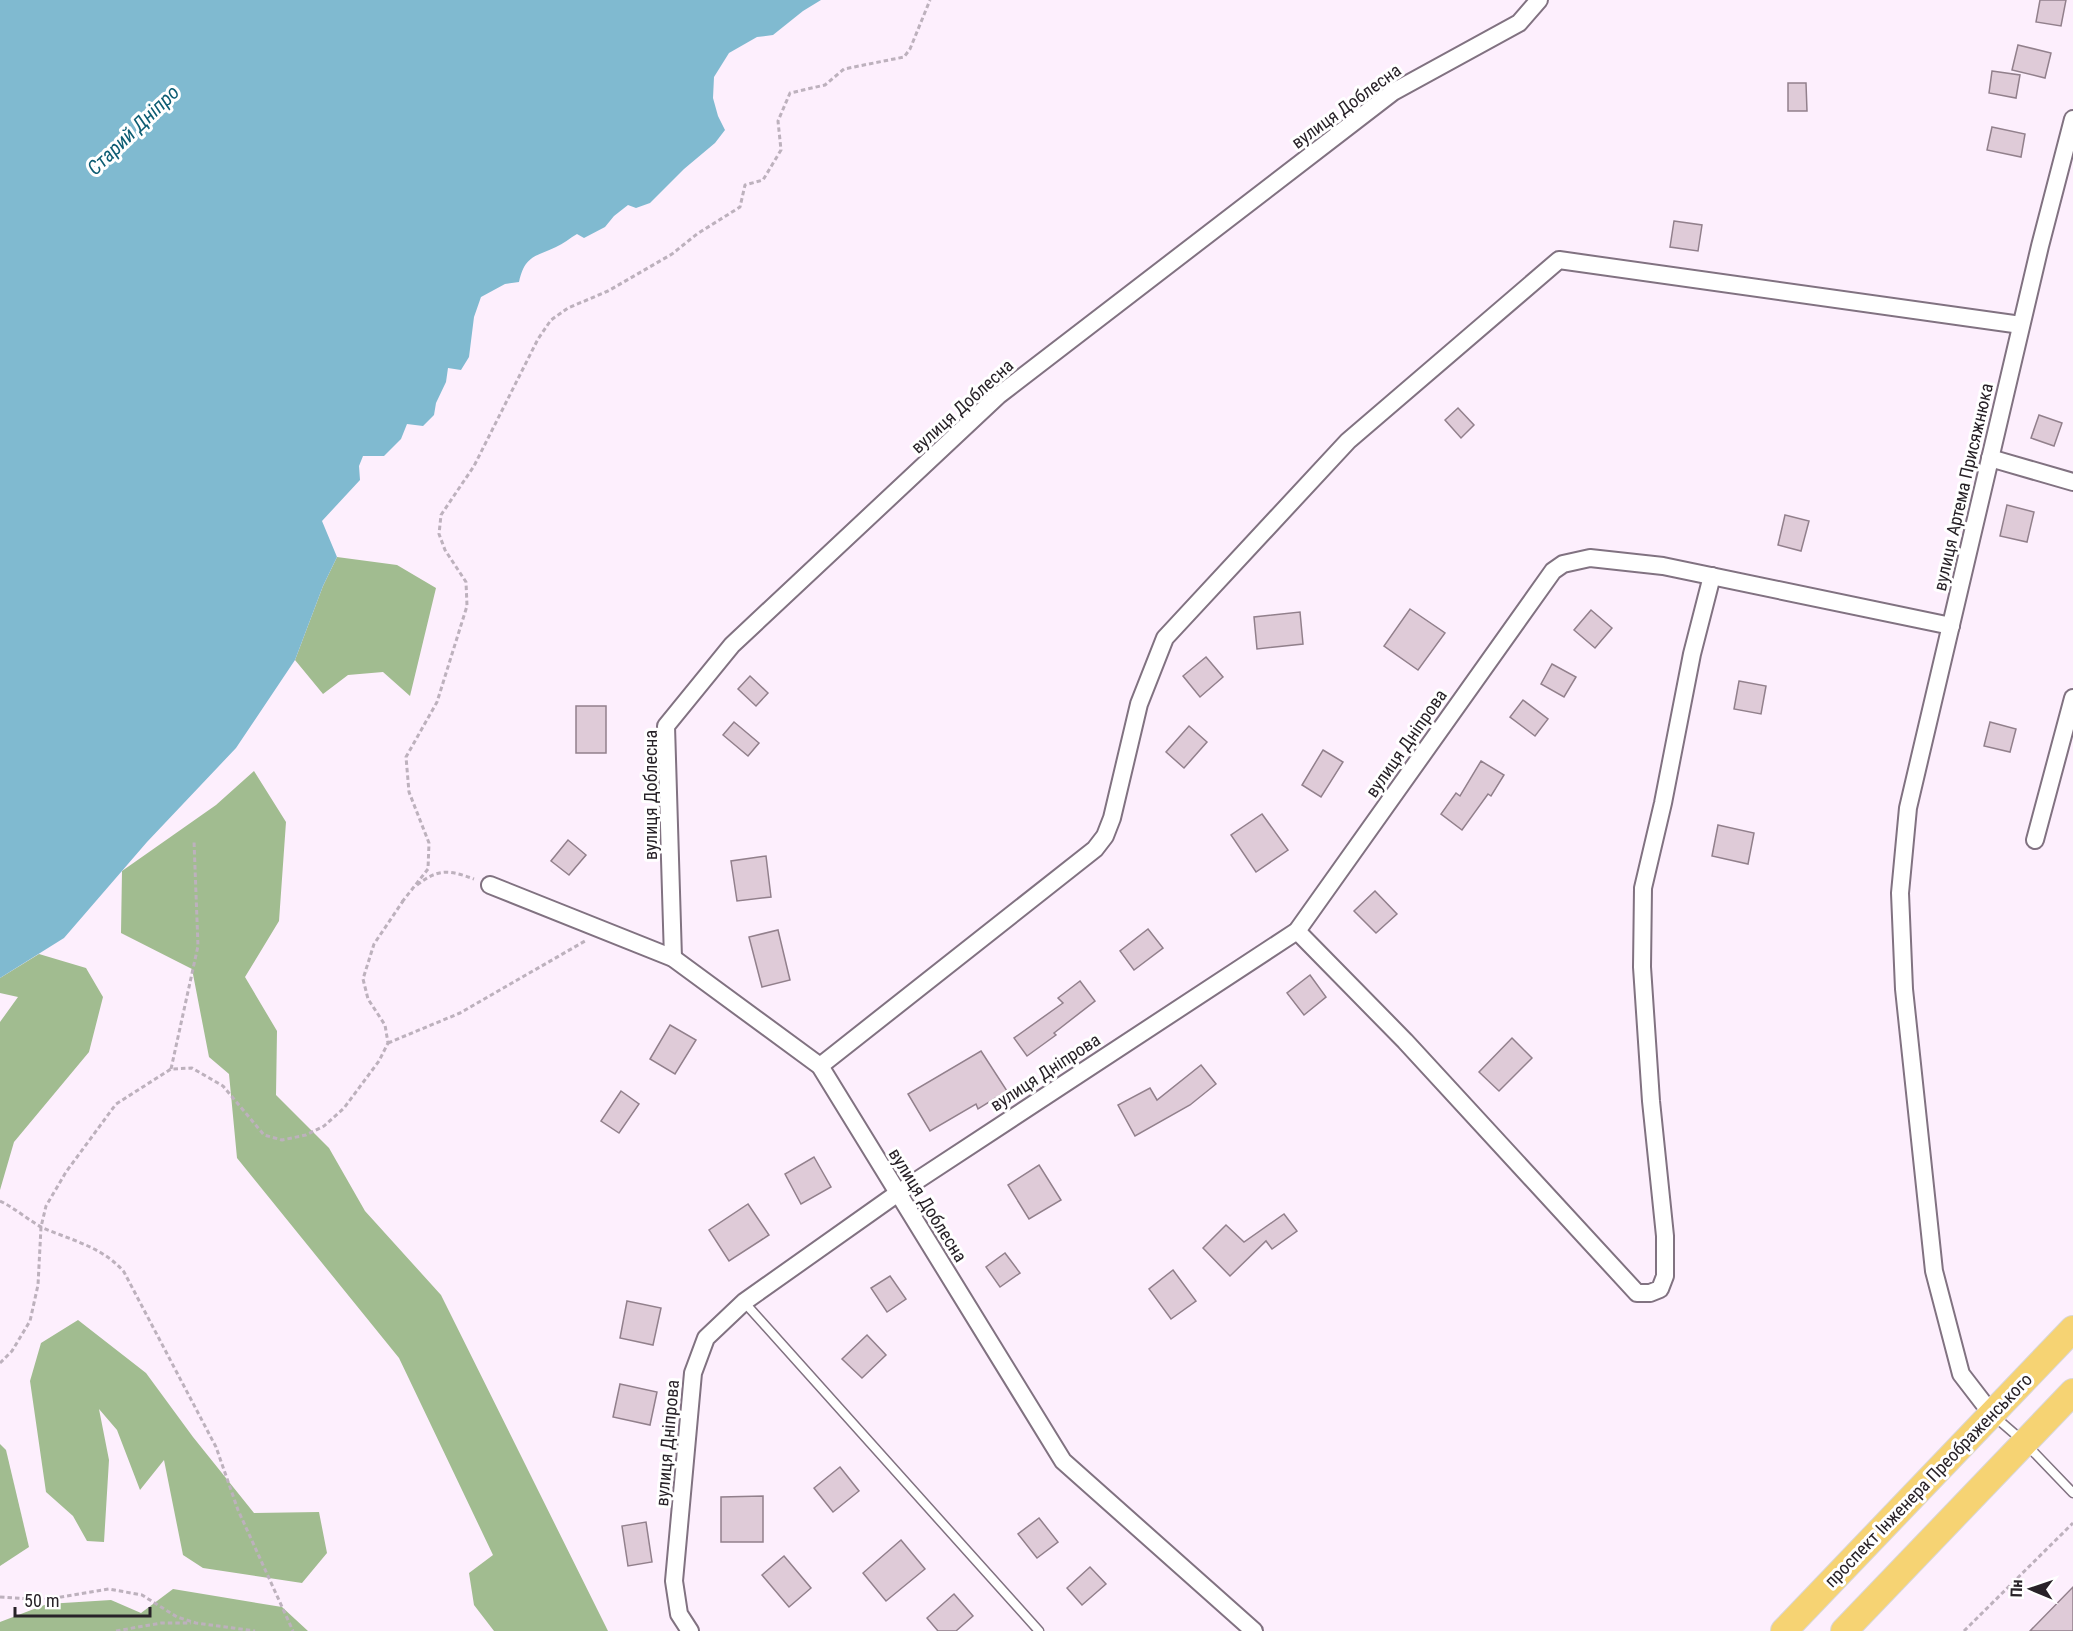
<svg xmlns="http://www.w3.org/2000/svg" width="2073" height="1631" font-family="'Roboto Condensed',sans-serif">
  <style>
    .forest { fill: #a1bc90 }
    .water { fill: #80bad0 }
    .building { fill: #dfcbd8; stroke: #92808c; stroke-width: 1.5 }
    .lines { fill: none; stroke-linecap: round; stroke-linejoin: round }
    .service-casing { stroke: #817281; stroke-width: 11 }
    .minor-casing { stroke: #817281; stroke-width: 20 }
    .primary-casing { stroke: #d8d7d8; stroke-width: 28 }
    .path { stroke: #bdb1bd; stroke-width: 3; stroke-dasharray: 4.5 3; stroke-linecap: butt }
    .service { stroke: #fff; stroke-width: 8 }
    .minor { stroke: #fff; stroke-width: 16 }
    .primary { stroke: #f6d373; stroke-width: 26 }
    .labels { text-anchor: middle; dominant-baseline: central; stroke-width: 6; stroke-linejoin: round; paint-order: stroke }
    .street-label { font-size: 18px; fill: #282228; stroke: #fff }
    .water-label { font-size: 20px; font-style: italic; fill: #0c5c72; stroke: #fff }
  </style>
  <rect width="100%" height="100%" fill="#fdeffd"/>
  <g class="forest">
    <polygon points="337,557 397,565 436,588 410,696 383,672 348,675 323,694 295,660 323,586"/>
    <polygon points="254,771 286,822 279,921 245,977 277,1031 276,1095 329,1148 365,1211 441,1295 608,1631 494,1631 474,1605 469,1573 493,1555 399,1358 237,1158 229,1074 209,1057 192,969 121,933 122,871 216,805"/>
    <polygon points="39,954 86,968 103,997 89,1052 14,1142 0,1190 0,1022 18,997 0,993 0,978"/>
    <polygon points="78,1320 146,1373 193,1437 254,1513 319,1512 327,1553 302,1583 203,1568 183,1555 164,1460 140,1490 117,1430 99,1409 109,1460 104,1542 87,1541 73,1516 46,1492 30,1381 41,1343"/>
    <polygon points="0,1444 6,1450 29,1547 0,1566"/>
    <polygon points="173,1589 282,1607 308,1631 0,1631 0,1622 47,1604 111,1600 141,1613"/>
  </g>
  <path class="water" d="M0,0h821l-18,11 -30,24 -16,2 -28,16 -15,24 -1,21 5,18 7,14 -10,13 -31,26 -34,34 -14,5 -8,-3 -14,11 -9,11 -21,11 -7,-4c-7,4 -14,10 -21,13 -22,10 -31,9 -37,35l-14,2 -24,13 -7,20 -5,40 -8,13 -13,-2 -2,14 -10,21 -2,12 -11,11 -16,-2 -6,15 -17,17h-21l-4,10 1,14 -38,41 15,36 -14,29 -28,74 -59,88 -89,94 -83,96 -64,40z"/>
  <g class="building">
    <polygon points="2040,0 2066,0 2061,26 2036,22"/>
    <polygon points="2018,45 2051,53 2045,78 2012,70"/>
    <polygon points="1992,71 2020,75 2016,98 1989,93"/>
    <polygon points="1788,83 1806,83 1807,111 1788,111"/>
    <polygon points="1992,127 2025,134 2021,157 1987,150"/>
    <polygon points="1674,221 1702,225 1698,251 1670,247"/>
    <polygon points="1458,408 1474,425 1461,438 1445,420"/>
    <polygon points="2039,415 2062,423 2054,446 2031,438"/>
    <polygon points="2007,505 2034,512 2027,542 2000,536"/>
    <polygon points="1785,515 1809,521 1801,551 1778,545"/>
    <polygon points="1410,609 1445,633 1418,670 1384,646"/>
    <polygon points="1591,610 1612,628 1595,648 1574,630"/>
    <polygon points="1300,612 1303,644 1257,649 1254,617"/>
    <polygon points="1206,657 1223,677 1200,697 1183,676"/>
    <polygon points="1552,664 1576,677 1564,697 1541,684"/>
    <polygon points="750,676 768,693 756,706 738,689"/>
    <polygon points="1739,681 1766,686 1761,714 1734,709"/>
    <polygon points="1523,700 1548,719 1535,736 1510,717"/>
    <rect x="576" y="706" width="30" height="47"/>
    <polygon points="734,722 759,743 748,756 723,735"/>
    <polygon points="1990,722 2016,729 2010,752 1984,746"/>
    <polygon points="1189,726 1207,742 1184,768 1166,752"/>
    <polygon points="1323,750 1343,762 1321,797 1302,785"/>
    <polygon points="1481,761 1504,775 1491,796 1488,794 1462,830 1441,814 1456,793 1460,796"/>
    <polygon points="1262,814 1288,850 1256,872 1231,835"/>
    <polygon points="1718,825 1754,833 1748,864 1712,856"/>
    <polygon points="568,840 586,855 569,875 551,861"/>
    <polygon points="766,856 771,897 737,901 731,861"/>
    <polygon points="1375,891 1397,914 1376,933 1354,911"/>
    <polygon points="1148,929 1163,948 1134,970 1120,951"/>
    <polygon points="778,930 790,980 762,987 749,937"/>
    <polygon points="1310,975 1326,997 1304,1015 1287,993"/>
    <polygon points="1080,981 1095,1001 1054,1033 1056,1035 1027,1056 1014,1038 1063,1003 1058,998"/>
    <polygon points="670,1025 696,1040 675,1074 650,1059"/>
    <polygon points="1512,1038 1532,1058 1499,1091 1479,1072"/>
    <polygon points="981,1051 1007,1091 978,1109 976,1104 930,1131 908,1094"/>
    <polygon points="1201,1065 1216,1084 1190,1105 1135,1136 1118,1105 1150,1088 1157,1100"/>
    <polygon points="621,1091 639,1104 619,1133 601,1121"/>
    <polygon points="814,1157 831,1187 801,1204 785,1174"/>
    <polygon points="1039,1165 1061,1200 1029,1219 1008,1185"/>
    <polygon points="748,1204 769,1235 729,1261 709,1230"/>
    <polygon points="1284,1214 1297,1231 1272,1249 1266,1241 1230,1276 1203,1248 1226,1225 1244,1242"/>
    <polygon points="1005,1253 1020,1273 1000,1287 986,1267"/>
    <polygon points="1173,1270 1196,1301 1171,1319 1149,1289"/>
    <polygon points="890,1276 906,1299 887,1312 871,1288"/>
    <polygon points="627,1301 661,1308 653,1345 620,1338"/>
    <polygon points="867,1335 886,1355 862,1378 842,1359"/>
    <polygon points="620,1384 657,1392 650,1425 613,1417"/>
    <polygon points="840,1467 859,1491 833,1512 814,1488"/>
    <polygon points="763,1496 763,1542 721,1542 721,1497"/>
    <polygon points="1039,1518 1058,1542 1037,1558 1018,1534"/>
    <polygon points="646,1522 652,1562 628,1566 622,1526"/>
    <polygon points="901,1540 925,1569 886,1601 863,1573"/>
    <polygon points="784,1556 811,1588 789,1607 762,1575"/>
    <polygon points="1090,1567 1106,1584 1082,1605 1067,1588"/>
    <polygon points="2073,1587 2073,1631 2030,1631"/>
    <polygon points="954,1594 973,1616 956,1631 938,1631 927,1618"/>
  </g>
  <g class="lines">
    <defs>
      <g id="service">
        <polyline points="744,1302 1039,1631"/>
        <polyline points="1994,1416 2024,1442 2073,1493"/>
      </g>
      <g id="minor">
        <polyline points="1990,458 2073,482"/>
        <polyline points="2035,840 2073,698"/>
        <polyline points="490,885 673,958 820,1066 1063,1461 1254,1631"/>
        <polyline points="1297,931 1405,1041 1637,1293 1650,1293 1660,1289 1665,1276 1665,1236 1651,1101 1642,967 1643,888 1663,803 1692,654 1712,576"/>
        <polyline points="673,958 666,726 732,645 999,395 1393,92 1519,23 1539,0"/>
        <polyline points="820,1066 1095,849 1105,836 1112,818 1139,704 1165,638 1348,441 1559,260 2021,325"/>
        <polyline points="1991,1413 1961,1374 1934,1271 1904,989 1900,893 1908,808 2040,246 2073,119"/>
        <polyline points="690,1631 679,1614 674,1581 693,1373 706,1338 744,1302 898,1193 1297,931 1553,571 1563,564 1590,558 1663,566 1951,626"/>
      </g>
      <g id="primary">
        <polyline points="1784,1631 2073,1329"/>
        <polyline points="1844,1631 2073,1392"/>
      </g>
    </defs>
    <use href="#service" class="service-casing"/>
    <use href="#minor" class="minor-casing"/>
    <use href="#primary" class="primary-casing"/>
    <g class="path">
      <path d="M417,885c22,-17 32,-15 57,-6"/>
      <polyline points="402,902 428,869 429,843 409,792 406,757 437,702 467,606 466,582 445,550 439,534 441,515 474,466 538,339 551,320 568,308 608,291 672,254 697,234 740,207 745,185 763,180 781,150 778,121 790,93 825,85 844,69 904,57 910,49 930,0"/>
      <polyline points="388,1043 460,1013 585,941"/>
      <polyline points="171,1069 198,946 194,841"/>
      <path d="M0,1201c15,7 28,19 43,27 28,12 60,19 81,44l92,175 22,63 55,121"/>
      <polyline points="0,1363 12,1351 30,1321 38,1285 41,1227 46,1206 66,1172 116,1104 171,1069 192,1068 223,1086 264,1135 282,1140 306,1135 324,1126 344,1108 379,1061 388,1043 385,1025 368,999 363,979 374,944 403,901"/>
      <polyline points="0,1597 44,1600 109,1589 142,1595 177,1617 196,1623 255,1631"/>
      <polyline points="116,1631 161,1623 191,1623"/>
      <polyline points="1964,1631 2073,1523"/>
    </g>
    <use href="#service" class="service"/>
    <use href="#minor" class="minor"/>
    <use href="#primary" class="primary"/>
  </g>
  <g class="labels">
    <g class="street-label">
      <text transform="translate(1346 106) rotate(-36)">вулиця Доблесна</text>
      <text transform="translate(962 406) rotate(-42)">вулиця Доблесна</text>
      <text transform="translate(1963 487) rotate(-77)">вулиця Артема Присяжнюка</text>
      <text transform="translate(1406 743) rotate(-55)">вулиця Дніпрова</text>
      <text transform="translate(650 795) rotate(-90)">вулиця Доблесна</text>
      <text transform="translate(1045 1072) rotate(-33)">вулиця Дніпрова</text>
      <text transform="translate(928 1205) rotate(58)">вулиця Доблесна</text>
      <text transform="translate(667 1443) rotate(-85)">вулиця Дніпрова</text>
      <text transform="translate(1928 1480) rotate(-46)">проспект Інженера Преображенського</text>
    </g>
    <g class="water-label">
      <text transform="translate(133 130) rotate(-44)">Старий Дніпро</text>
    </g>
  </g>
  <g transform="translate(2031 1589) rotate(272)" stroke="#ffffff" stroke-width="4.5" paint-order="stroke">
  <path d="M0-4.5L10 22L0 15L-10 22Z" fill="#282228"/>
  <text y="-9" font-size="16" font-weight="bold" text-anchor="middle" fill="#282228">Пн</text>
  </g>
  <path d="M15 1607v9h135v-9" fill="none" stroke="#282228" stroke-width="3"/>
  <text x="24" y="1607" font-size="18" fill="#282228" stroke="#ffffff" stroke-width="4.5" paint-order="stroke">50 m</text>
</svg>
